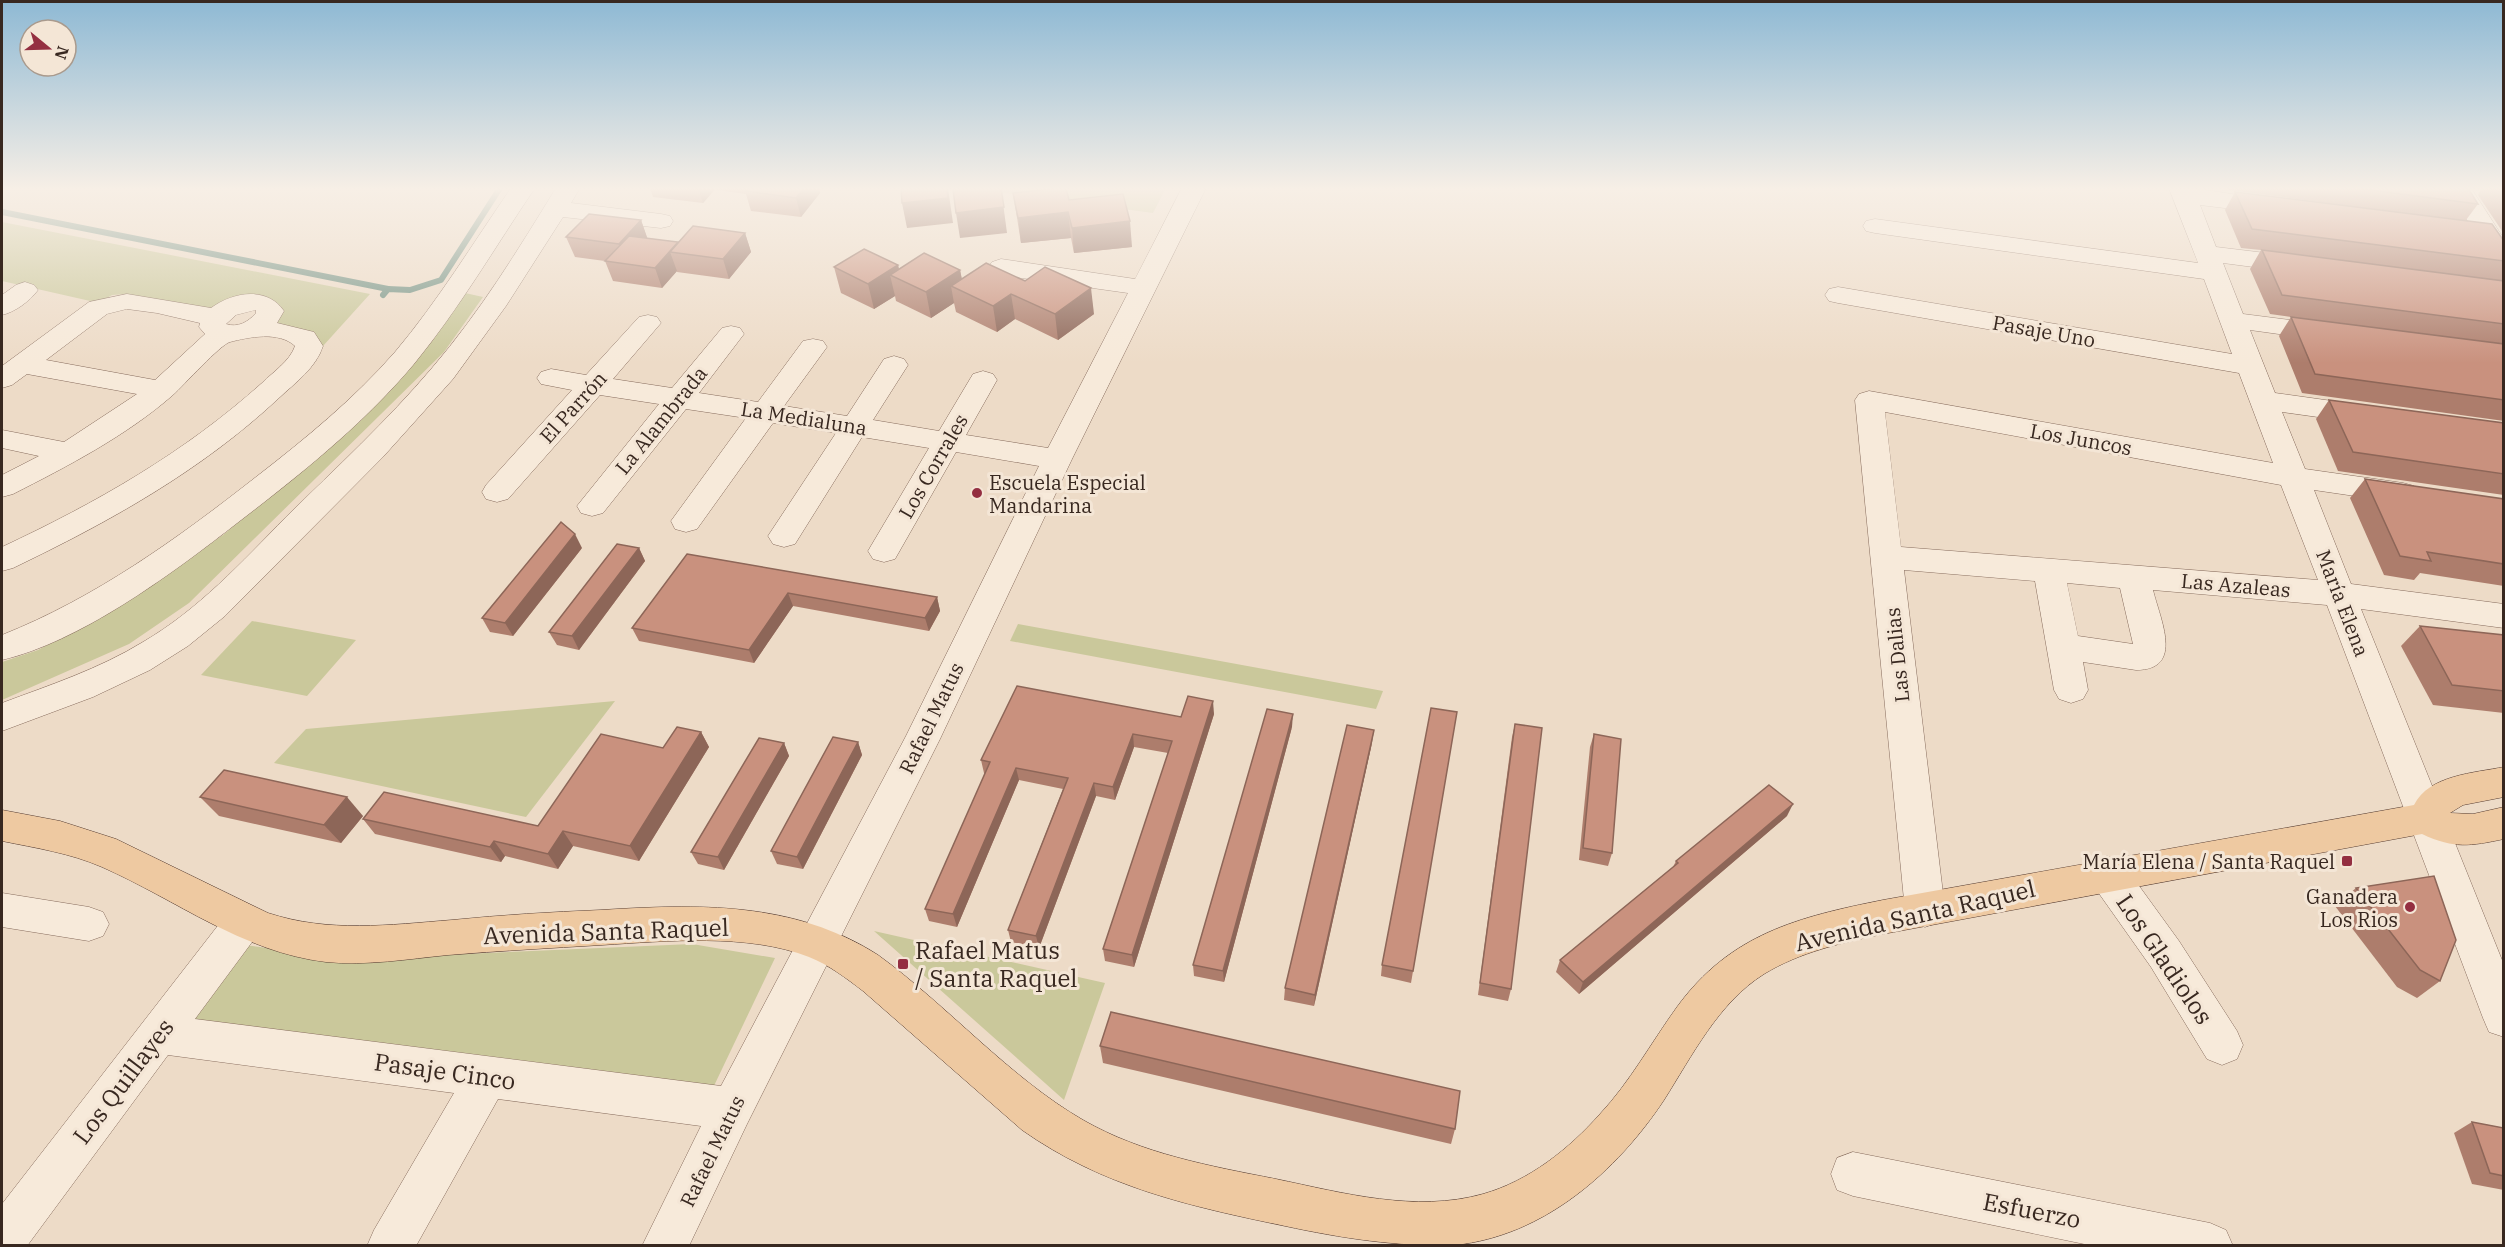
<svg xmlns="http://www.w3.org/2000/svg" width="2505" height="1247" font-family="'IBM Plex Serif',serif">
  <style>
    .green { fill: #cac89b }
    .lines { fill: none; stroke-linecap: round; stroke-linejoin: round }
    .stream { stroke: #6f8f81; stroke-width: 6 }
    .minor-casing { stroke: #876c5d; stroke-width: 1 }
    .major-casing { stroke: #563c31; stroke-width: 1 }
    .minor { fill: #f7eada; fill-rule: evenodd }
    .major { fill: #eec9a1; fill-rule: evenodd }
    .wall { fill: #ad7d6c }
    .shaded-wall { fill: #8d6658 }
    .building { fill: #c9917e; stroke: #8d6658; stroke-width: 1.5 }
    .poi-dot { fill: #942f41; stroke: #f4e6d6; stroke-width: 2 }
    .labels { text-anchor: middle; dominant-baseline: central; stroke-width: 6; stroke-linejoin: round; paint-order: stroke }
    .street-label { font-size: 20px; fill: #382820; stroke: #f4e6d6 }
    .poi-label { font-size: 20px; fill: #382820; stroke: #f4e6d6; text-anchor: end }
    .near-street-label { font-size: 24px; fill: #382820; stroke: #f4e6d6 }
    .near-poi-label { font-size: 24px; fill: #382820; stroke: #f4e6d6; text-anchor: start }
  </style>
  <rect width="100%" height="100%" fill="#eddbc7"/>
  <g class="green">
    <polygon points="968,188 1166,188 1153,213"/>
    <polygon points="2,222 370,294 323,346 314,337 277,324 281,307 275,302 212,313 126,294 112,295 99,303 2,281"/>
    <polygon points="465,293 483,297 444,352 189,603 129,644 2,700 2,662 38,650 117,606 223,535 386,394"/>
    <polygon points="252,621 356,640 307,696 201,675"/>
    <polygon points="1018,624 1383,691 1376,709 1010,641"/>
    <polygon points="615,701 526,817 274,763 306,729"/>
    <polygon points="874,931 1105,983 1064,1100"/>
    <polygon points="237,944 350,959 692,944 775,958 712,1090 180,1020"/>
  </g>
  <g class="lines">
    <g class="stream">
      <polyline points="2,212 388,289"/>
      <polyline points="383,295 388,289 410,290 441,280 500,188"/>
    </g>
    <defs>
      <g id="minor">
        <path d="M511,188h24c-40,59 -76,121 -121,176 -52,62 -118,114 -182,163 -63,49 -153,115 -230,133v-25c93,-37 175,-96 254,-158 49,-38 98,-78 139,-125 43,-51 78,-109 116,-164z"/>
        <path d="M556,188h24l-9,15 90,11 9,2 3,5 -3,5 -9,2 -98,-11 -57,89 -53,73 -70,78 -158,159 -37,30 -38,24 -57,27 -91,34v-28c48,-18 97,-34 141,-61 55,-32 99,-80 143,-125 50,-49 101,-96 146,-149 48,-56 86,-118 124,-180z"/>
        <polygon points="1182,188 1206,188 1072,459 940,739 747,1124 689,1246 642,1246 701,1126 498,1099 416,1246 367,1246 374,1230 454,1093 168,1055 27,1246 2,1246 2,1204 230,910 244,905 258,910 264,922 258,934 195,1019 721,1086 906,736 1039,466 956,452 895,559 884,562 873,559 868,551 929,448 862,437 795,544 784,547 773,544 768,536 836,433 773,423 697,529 686,532 675,529 671,521 746,418 686,409 603,513 592,516 581,513 577,506 659,404 600,395 508,499 497,502 486,499 482,492 486,485 572,390 541,384 537,378 541,372 551,369 586,375 639,317 648,315 657,317 661,323 613,379 672,388 722,328 731,326 740,328 744,334 699,393 758,402 803,341 813,339 823,341 827,347 784,406 847,416 884,359 894,356 904,359 908,365 873,420 939,431 973,374 983,371 993,374 997,380 966,435 1048,448 1128,293 1001,275 992,272 988,267 992,262 1001,259 1135,279"/>
        <path d="M2169,188h24l90,14 3,5 -3,5 -9,2 -74,-9 16,42 83,10 9,3 4,5 -4,5 -9,3 -76,-10 20,51 86,11 9,2 4,6 -4,6 -9,2 -79,-11 25,63 93,13 10,3 4,6 -4,6 -10,3 -86,-12 23,57 98,14 11,3 4,7 -4,7 -11,3 -89,-13 37,94 153,20v24l-143,-19 143,356v72l-15,-5 -6,-14 -156,-413 -174,-15c7,29 32,80 -17,80l-53,-8 5,28 -5,9 -12,4 -12,-4 -5,-9 -19,-109 -131,-11 41,340 -6,12 -14,5 -14,-5 -6,-12 -50,-510 4,-6 10,-3 404,72 -34,-90 -401,-70 -9,-2 -4,-6 4,-6 9,-2 394,67 -28,-75 -329,-46 -9,-2 -3,-5 3,-5 9,-2 323,44zM1885,412l396,73 37,95 -417,-33zM2067,583l53,5 13,56 -55,-8z"/>
        <polygon points="2447,188 2471,188 2504,239 2504,266 2495,264"/>
        <path d="M25,282l9,3 4,5c-8,11 -23,22 -36,25v-20l14,-10z"/>
        <path d="M127,294l84,14c22,-16 56,-22 73,3l-7,12 37,9 9,14c-7,22 -28,37 -44,52 -78,73 -170,124 -266,170l-11,3v-24c94,-44 182,-94 260,-164 11,-11 28,-22 33,-37 -16,-15 -46,-9 -65,-4 -9,2 -47,44 -57,53 -47,41 -105,71 -160,99l-11,3v-22l37,-19 -37,-8v-18l62,12 73,-48 -110,-20 -15,11 -10,3v-22l87,-64zM127,309l30,4 43,10 -1,4 6,7 -50,46 -109,-20 61,-46zM256,310v3c-8,9 -18,15 -30,11l10,-9z"/>
        <polygon points="2107,856 2121,861 2179,941 2237,1031 2243,1045 2237,1059 2222,1065 2207,1059 2151,967 2093,885 2088,873 2093,861"/>
        <polygon points="2,893 89,907 103,912 109,924 103,936 89,941 2,927"/>
        <polygon points="1853,1152 2210,1223 2226,1230 2233,1246 2094,1246 1853,1196 1837,1190 1831,1174 1837,1158"/>
      </g>
      <path id="major" d="M2504,767v30l-41,8 -13,8 23,1 31,-7v32c-33,7 -51,10 -82,-5l-539,100c-42,9 -83,18 -119,40 -46,29 -72,82 -100,126 -47,71 -120,136 -209,145 -57,2 -114,-7 -170,-19 -96,-20 -182,-39 -263,-96l-159,-139c-17,-13 -34,-26 -54,-34 -61,-24 -143,-16 -207,-12 -51,3 -103,6 -154,10 -40,4 -81,11 -122,7 -84,-10 -149,-62 -224,-95 -32,-14 -66,-19 -100,-26v-31l58,11 56,18 152,74c61,20 121,12 184,7 50,-5 99,-8 149,-10 96,-6 193,-9 277,45 69,50 132,123 205,165 59,34 127,46 193,59 67,14 140,34 207,15 46,-13 86,-45 117,-80 30,-32 51,-71 77,-107 53,-73 121,-90 206,-107l531,-95c15,-30 60,-32 90,-38z"/>
    </defs>
    <use href="#minor" class="minor-casing"/>
    <use href="#major" class="major-casing"/>
    <use href="#minor" class="minor"/>
    <use href="#major" class="major"/>
  </g>
  <g class="wall">
    <polygon points="650,188 716,188 703,203 653,197"/>
    <polygon points="716,188 819,188 820,193 801,217 751,211 746,194 717,190"/>
    <polygon points="2215,188 2468,188 2478,204 2466,220 2504,241 2504,421 2302,393 2279,336 2291,317 2350,325 2270,314 2250,269 2261,250 2241,248 2225,210 2235,192 2349,206"/>
    <polygon points="2482,188 2504,188 2504,234 2478,195"/>
    <polygon points="1013,193 1069,200 1132,247 1074,253 1071,238 1021,243"/>
    <polygon points="641,220 647,238 678,242 745,233 751,252 729,279 677,272 677,271 662,288 613,281 605,261 575,257 566,237"/>
    <polygon points="898,265 899,269 960,270 962,279 1094,314 1058,340 1015,319 997,332 956,312 954,303 931,318 896,301 895,296 874,309 841,293 834,267"/>
    <polygon points="2329,400 2504,423 2504,495 2338,471 2316,419"/>
    <polygon points="2365,479 2504,499 2504,586 2420,573 2414,580 2384,575 2350,498"/>
    <polygon points="582,548 513,636 490,632 482,618"/>
    <polygon points="639,548 645,561 579,650 557,645 549,632"/>
    <polygon points="687,554 937,597 940,611 929,631 793,606 754,663 639,641 632,628"/>
    <polygon points="2420,626 2504,635 2504,713 2433,705 2401,646"/>
    <polygon points="1457,712 1411,983 1381,976 1382,965"/>
    <polygon points="1214,714 1134,967 1105,961 1103,949 1168,753 1134,747 1115,800 1096,796 1039,948 1011,942 1008,930 1063,789 1019,780 957,927 929,921 925,909 985,774 984,773 981,760 1181,717"/>
    <polygon points="1515,724 1511,989 1508,1001 1478,995 1512,737"/>
    <polygon points="1292,727 1224,982 1194,976 1193,965"/>
    <polygon points="701,732 709,747 639,861 573,846 558,869 505,856 501,862 375,834 363,819 538,826 663,748"/>
    <polygon points="1594,734 1612,853 1608,866 1579,860 1590,747"/>
    <polygon points="858,742 862,755 803,869 777,864 771,851"/>
    <polygon points="784,743 789,756 724,870 698,864 691,852"/>
    <polygon points="1372,743 1314,1006 1284,1000 1285,988"/>
    <polygon points="200,797 363,816 341,843 219,816"/>
    <polygon points="1787,816 1579,994 1556,972 1560,960 1673,867 1676,861"/>
    <polygon points="2356,888 2440,981 2417,998 2397,987 2335,906"/>
    <polygon points="1100,1046 1455,1129 1451,1144 1103,1063"/>
    <polygon points="2472,1122 2504,1128 2504,1190 2472,1184 2454,1133"/>
  </g>
  <g class="shaded-wall">
    <polygon points="698,188 716,188 703,203"/>
    <polygon points="804,188 819,188 820,193 801,217 796,198"/>
    <polygon points="948,188 953,223 907,228 902,203"/>
    <polygon points="1001,188 1007,233 960,238 956,213"/>
    <polygon points="1068,212 1071,238 1021,243 1018,218"/>
    <polygon points="641,220 648,240 627,264 619,244"/>
    <polygon points="1130,221 1132,247 1074,253 1072,228"/>
    <polygon points="745,233 751,252 729,279 723,259"/>
    <polygon points="678,242 670,252 677,271 662,288 655,268"/>
    <polygon points="898,265 901,280 890,275 895,296 874,309 868,284"/>
    <polygon points="960,270 964,292 951,286 954,303 931,318 926,292"/>
    <polygon points="1091,288 1094,314 1058,340 1055,314"/>
    <polygon points="1011,294 1015,319 997,332 993,306"/>
    <polygon points="575,534 582,548 513,636 505,623"/>
    <polygon points="639,548 645,561 579,650 572,636"/>
    <polygon points="788,593 793,606 754,663 749,650"/>
    <polygon points="937,597 940,611 929,631 925,618"/>
    <polygon points="1213,701 1214,714 1134,967 1132,955"/>
    <polygon points="1293,714 1292,727 1224,982 1223,971"/>
    <polygon points="1374,730 1372,743 1314,1006 1315,995"/>
    <polygon points="701,732 709,747 639,861 630,846"/>
    <polygon points="1133,734 1134,747 1115,800 1113,787"/>
    <polygon points="858,742 862,755 803,869 797,857"/>
    <polygon points="784,743 789,756 724,870 718,857"/>
    <polygon points="1016,768 1019,780 957,927 953,914"/>
    <polygon points="1094,783 1096,796 1039,948 1036,936"/>
    <polygon points="347,797 363,816 341,843 324,825"/>
    <polygon points="1793,804 1787,816 1579,994 1583,982"/>
    <polygon points="563,831 573,846 558,869 548,854"/>
    <polygon points="494,841 505,856 501,862 490,847"/>
  </g>
  <g class="building">
    <polygon points="748,188 804,188 796,198 746,191"/>
    <polygon points="901,188 947,188 948,198 902,203"/>
    <polygon points="958,188 1001,188 1004,207 956,213 953,189"/>
    <polygon points="1058,188 1066,188 1069,200 1123,194 1130,221 1072,228 1068,212 1018,218 1013,193"/>
    <polygon points="2355,188 2468,188 2478,204"/>
    <polygon points="2499,188 2504,188 2504,195"/>
    <polygon points="2235,192 2492,224 2504,241 2504,261 2252,229"/>
    <polygon points="589,214 641,220 619,244 566,237"/>
    <polygon points="693,226 745,233 723,259 670,252"/>
    <polygon points="629,236 678,242 655,268 605,261"/>
    <polygon points="864,249 898,265 868,284 834,267"/>
    <polygon points="2262,250 2504,281 2504,324 2282,295"/>
    <polygon points="924,253 960,270 926,292 890,275"/>
    <polygon points="986,263 1025,281 1045,267 1091,288 1055,314 1011,294 993,306 951,286"/>
    <polygon points="2291,317 2504,344 2504,400 2315,374"/>
    <polygon points="2329,400 2504,423 2504,474 2353,452"/>
    <polygon points="2365,479 2504,499 2504,564 2427,552 2431,561 2400,556"/>
    <polygon points="561,522 575,534 505,623 482,618"/>
    <polygon points="617,544 639,548 572,636 549,632"/>
    <polygon points="687,554 937,597 925,618 788,593 749,650 632,628"/>
    <polygon points="2420,626 2504,635 2504,691 2452,685"/>
    <polygon points="1017,686 1181,717 1188,696 1213,701 1132,955 1103,949 1172,741 1133,734 1113,787 1094,783 1036,936 1008,930 1068,778 1016,768 953,914 925,909 990,762 981,760"/>
    <polygon points="1431,708 1457,712 1413,971 1382,965"/>
    <polygon points="1267,709 1293,714 1223,971 1193,965"/>
    <polygon points="1515,724 1542,728 1511,989 1480,983"/>
    <polygon points="1347,725 1374,730 1315,995 1285,988"/>
    <polygon points="677,727 701,732 630,846 563,831 548,854 494,841 490,847 363,819 384,792 538,826 601,734 663,748"/>
    <polygon points="1594,734 1621,739 1612,853 1583,848"/>
    <polygon points="833,737 858,742 797,857 771,851"/>
    <polygon points="759,738 784,743 718,857 691,852"/>
    <polygon points="224,770 347,797 324,825 200,797"/>
    <polygon points="1769,785 1793,804 1583,982 1560,960 1678,863 1676,861"/>
    <polygon points="2434,876 2456,940 2440,981 2420,970 2356,888"/>
    <polygon points="1111,1012 1460,1091 1455,1129 1100,1046"/>
    <polygon points="2472,1122 2504,1128 2504,1176 2490,1173"/>
  </g>
  <linearGradient id="sky" x2="0" y2="1"><stop stop-color="#8eb9d4"/><stop offset="0.52" stop-color="#f7efe6"/><stop offset="1" stop-color="#f7efe6" stop-opacity="0"/></linearGradient>
  <rect width="2505" height="363" fill="url(#sky)"/>
  <g class="poi-dot">
    <circle cx="977" cy="493" r="6"/>
    <rect x="2341" y="855" width="12" height="12" rx="3"/>
    <circle cx="2410" cy="907" r="6"/>
    <rect x="897" y="958" width="12" height="12" rx="3"/>
  </g>
  <g class="labels">
    <g class="street-label">
      <text transform="translate(2044 331) rotate(10)">Pasaje Uno</text>
      <text transform="translate(573 407) rotate(-48)">El Parrón</text>
      <text transform="translate(804 418) rotate(9)">La Medialuna</text>
      <text transform="translate(661 420) rotate(-51)">La Alambrada</text>
      <text transform="translate(2081 439) rotate(10)">Los Juncos</text>
      <text transform="translate(933 466) rotate(-60)">Los Corrales</text>
      <text transform="translate(2236 585) rotate(5)">Las Azaleas</text>
      <text transform="translate(2343 603) rotate(69)">María Elena</text>
      <text transform="translate(1897 655) rotate(-96)">Las Dalias</text>
      <text transform="translate(931 718) rotate(-64)">Rafael Matus</text>
      <text transform="translate(712 1151) rotate(-64)">Rafael Matus</text>
    </g>
    <g class="poi-label">
      <text x="989" y="482" text-anchor="start">Escuela Especial<tspan x="989" dy="23">Mandarina</tspan></text>
      <text x="2335" y="861">María Elena / Santa Raquel</text>
      <text x="2398" y="896">Ganadera<tspan x="2398" dy="23">Los Rios</tspan></text>
    </g>
    <g class="near-street-label">
      <text transform="translate(1915 915) rotate(-13)">Avenida Santa Raquel</text>
      <text transform="translate(606 931) rotate(-2)">Avenida Santa Raquel</text>
      <text transform="translate(2165 959) rotate(56)">Los Gladiolos</text>
      <text transform="translate(445 1071) rotate(8)">Pasaje Cinco</text>
      <text transform="translate(123 1081) rotate(-53)">Los Quillayes</text>
      <text transform="translate(2032 1210) rotate(11)">Esfuerzo</text>
    </g>
    <g class="near-poi-label">
      <text x="915" y="950">Rafael Matus<tspan x="915" dy="28">/ Santa Raquel</tspan></text>
    </g>
  </g>
  <rect width="2505" height="1247" fill="none" stroke="#382820" stroke-width="6"/>
  <g transform="translate(48 48) rotate(109)"><circle r="28" fill="#f4e6d6" stroke="#a99a8d" stroke-width="1.5"/>
  <path d="M0-4.5L10 22L0 15L-10 22Z" fill="#942f41"/>
  <text y="-9" font-size="16" font-weight="bold" text-anchor="middle" fill="#382820">N</text>
  </g>
</svg>
